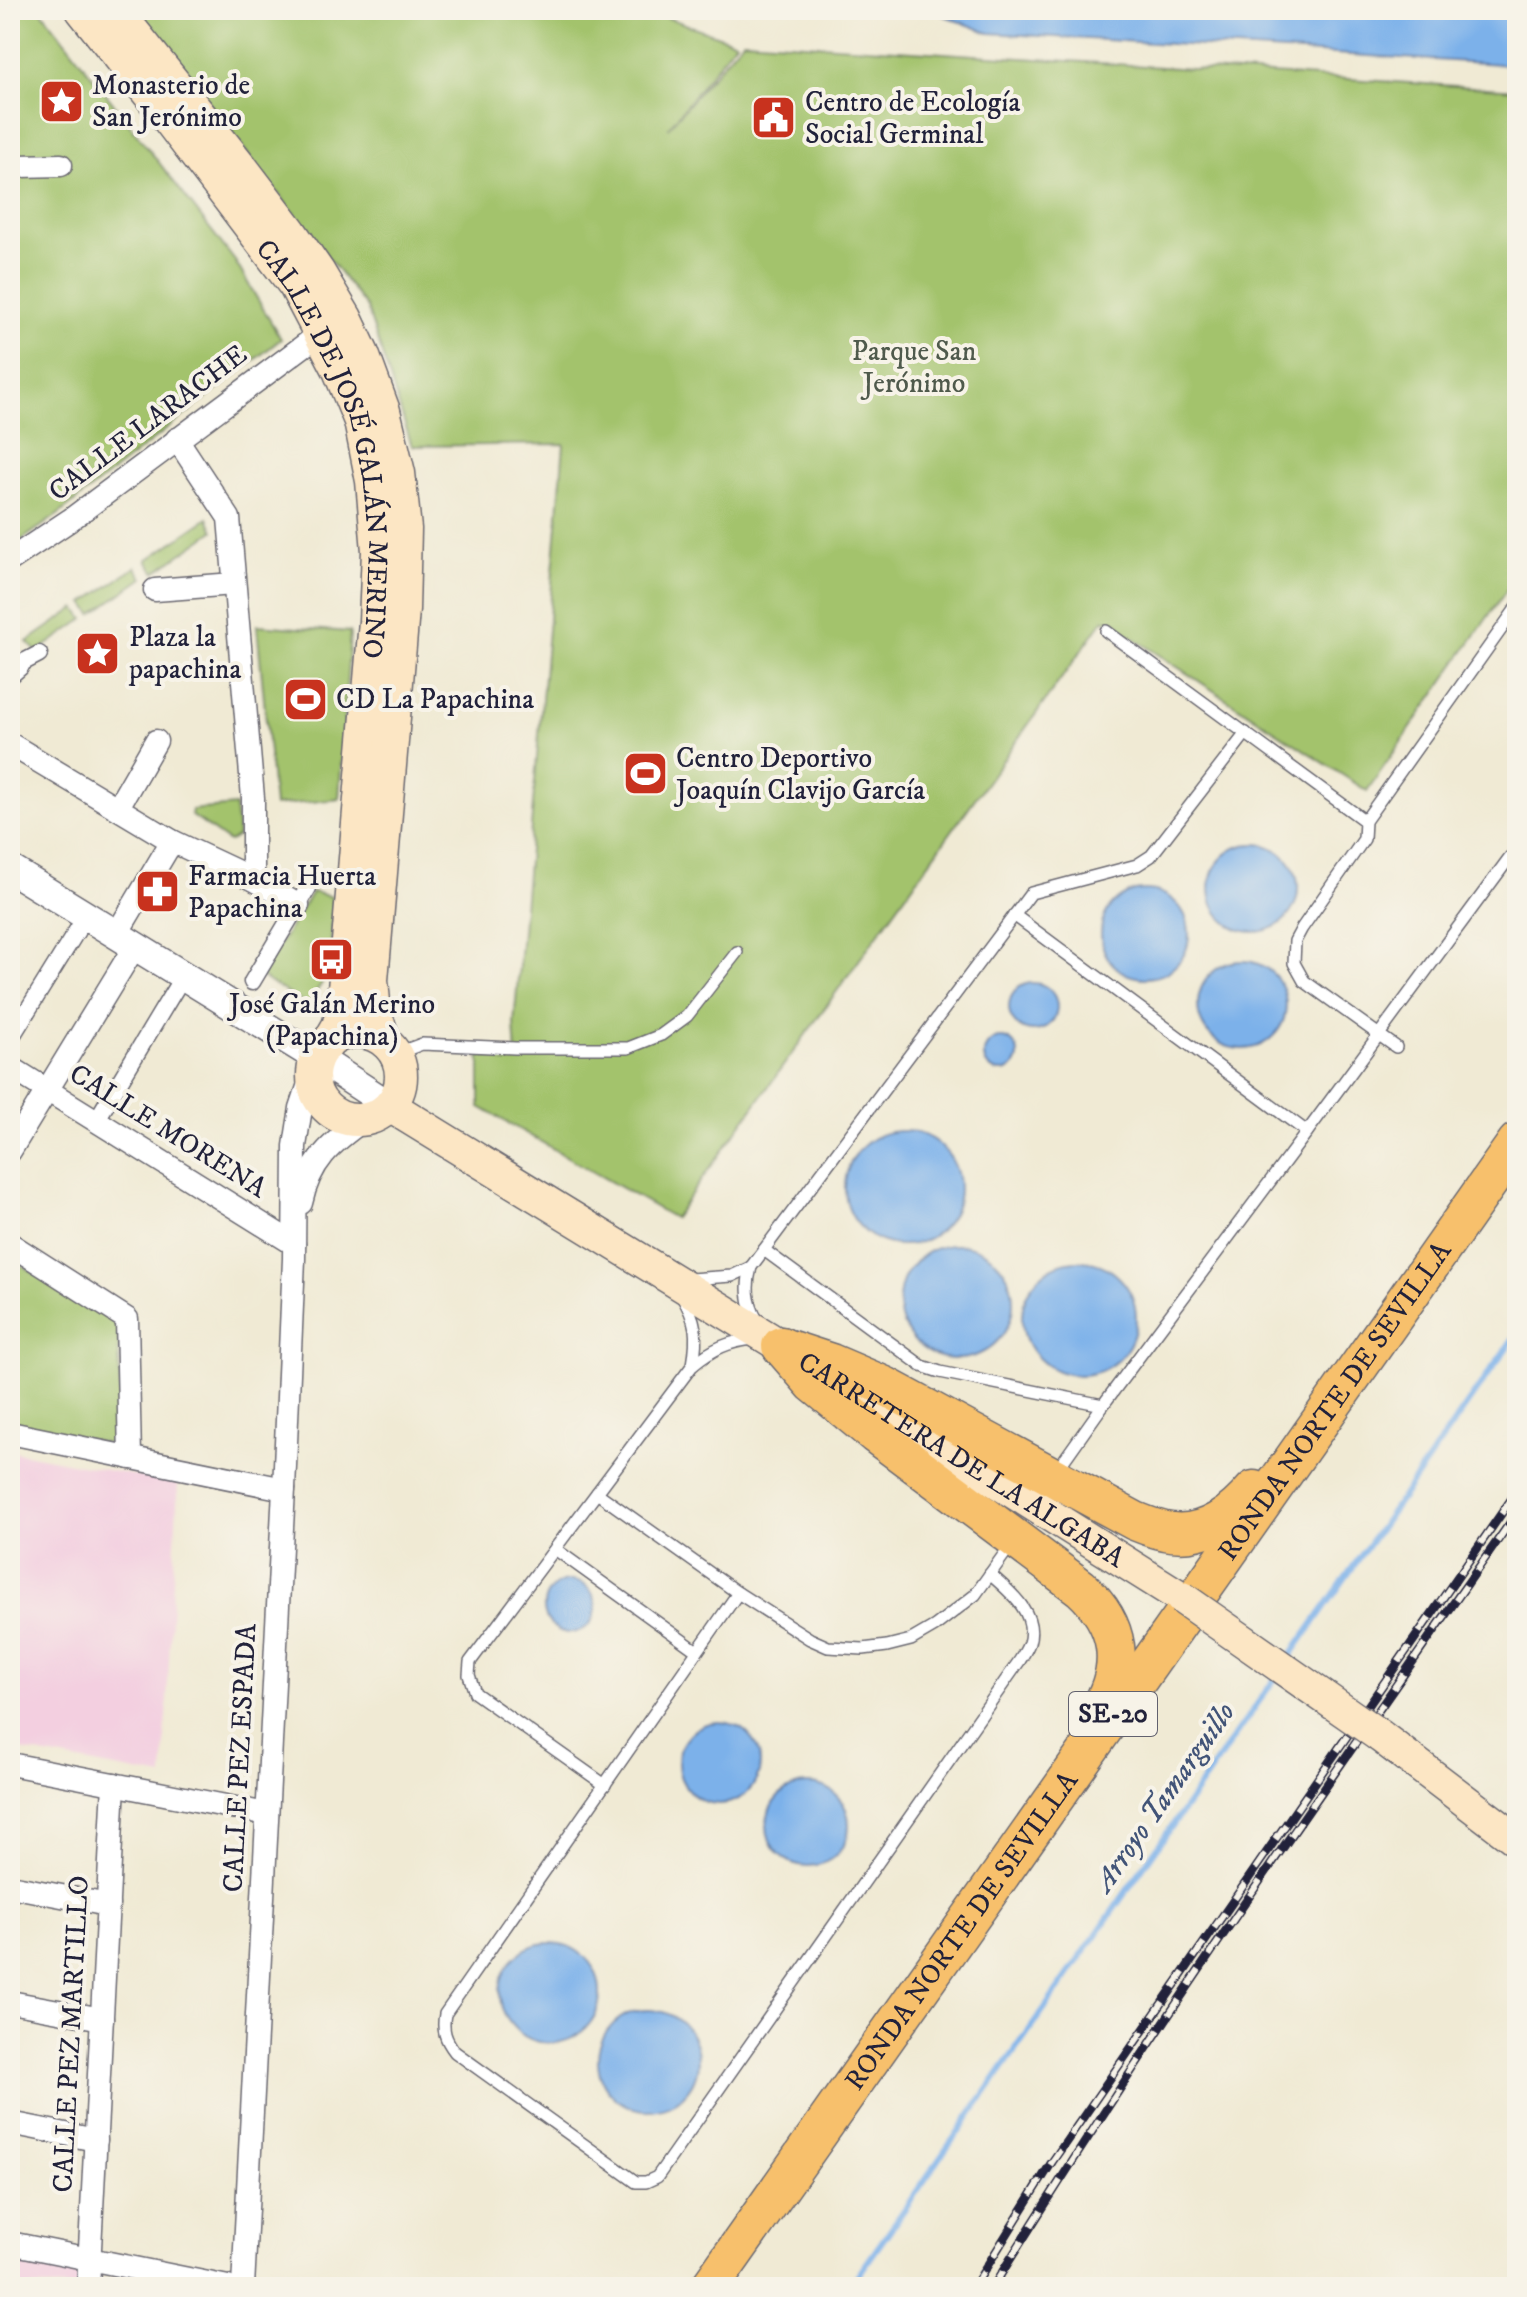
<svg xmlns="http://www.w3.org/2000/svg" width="1527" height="2297" font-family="'IM FELL DW Pica',serif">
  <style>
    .built { fill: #f3cfe0 }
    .green { fill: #a3c36c; stroke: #627254; stroke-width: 2 }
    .water { fill: #7cb1ea; stroke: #4f6a92; stroke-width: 2 }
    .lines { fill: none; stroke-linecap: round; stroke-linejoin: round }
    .stream { stroke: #7cb1ea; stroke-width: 6 }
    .service-casing { stroke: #6a6871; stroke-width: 14 }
    .pedestrian-casing { stroke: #6a6871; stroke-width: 19 }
    .minor-casing { stroke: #6a6871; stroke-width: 25 }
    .tertiary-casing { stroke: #6a6871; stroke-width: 31 }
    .secondary-casing { stroke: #6a6871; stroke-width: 35 }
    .trunk-casing { stroke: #6a6871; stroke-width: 41 }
    .service { stroke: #fff; stroke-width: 11 }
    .pedestrian { stroke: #fff; stroke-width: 16 }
    .minor { stroke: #fff; stroke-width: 22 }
    .tertiary { stroke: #fff; stroke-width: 28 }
    .secondary { stroke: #fce6c4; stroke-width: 32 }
    .trunk { stroke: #f7c06c; stroke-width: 38 }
    .rail-casing { stroke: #22223b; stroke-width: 9 }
    .rail { stroke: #f7f3e8; stroke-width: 6; stroke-dasharray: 18; stroke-linecap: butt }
    .secondary-bridge-casing { stroke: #6a6871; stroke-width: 35; stroke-linecap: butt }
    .secondary-bridge { stroke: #fce6c4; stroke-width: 32 }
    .labels { text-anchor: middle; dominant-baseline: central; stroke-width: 8; stroke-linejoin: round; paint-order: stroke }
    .shield { fill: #f7f3e8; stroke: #62616f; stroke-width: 2 }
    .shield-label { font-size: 26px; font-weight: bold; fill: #22223b }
    .poi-label { font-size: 28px; fill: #22223b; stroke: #f7f3e8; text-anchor: start }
    .park-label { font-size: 28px; fill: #4f5a4c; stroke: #f7f3e8 }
    .street-label { font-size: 28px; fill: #22223b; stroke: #f7f3e8 }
    .water-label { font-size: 30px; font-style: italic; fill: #425478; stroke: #f7f3e8 }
  </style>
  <rect width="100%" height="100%" fill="#f7f3e8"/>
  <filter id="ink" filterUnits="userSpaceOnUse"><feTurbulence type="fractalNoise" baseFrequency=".0125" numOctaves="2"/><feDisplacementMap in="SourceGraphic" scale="16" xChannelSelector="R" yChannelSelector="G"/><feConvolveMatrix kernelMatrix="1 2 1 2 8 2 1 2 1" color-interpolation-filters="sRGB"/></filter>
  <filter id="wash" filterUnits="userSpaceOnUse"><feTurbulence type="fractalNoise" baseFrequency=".006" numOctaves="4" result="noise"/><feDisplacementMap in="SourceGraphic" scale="32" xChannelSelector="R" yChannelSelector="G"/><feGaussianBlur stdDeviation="1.8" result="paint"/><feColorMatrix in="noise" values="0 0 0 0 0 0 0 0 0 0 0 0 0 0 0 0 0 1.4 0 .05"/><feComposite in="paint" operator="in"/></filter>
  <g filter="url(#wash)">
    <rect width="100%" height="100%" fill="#f0ead4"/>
    <g class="built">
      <polygon points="10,1451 178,1484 163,1777 10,1748"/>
      <polygon points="10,2258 84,2273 83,2287 10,2287"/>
    </g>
    <g class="green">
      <polygon points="10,10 41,10 235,261 281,339 59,514 10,548"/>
      <polygon points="136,10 657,10 668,18 736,42 668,128 743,40 1517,90 1517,575 1367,791 1104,619 674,1218 480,1107 480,1056 516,1056 514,1024 564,444 412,446 367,308"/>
      <polygon points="208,518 214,531 155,572 147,560"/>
      <polygon points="136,567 143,578 92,614 84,603"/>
      <polygon points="76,608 84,619 37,652 27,642"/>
      <polygon points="257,625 350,632 339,799 274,806"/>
      <polygon points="235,806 238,836 229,842 191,815 192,810"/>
      <polygon points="312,892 333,897 331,949 322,983 307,1005 260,976"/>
      <polygon points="10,1258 118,1324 122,1447 10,1423"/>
    </g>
    <g class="water">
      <polygon points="930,10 1517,10 1517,65 989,33"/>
      <circle cx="1254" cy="888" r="44"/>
      <circle cx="1145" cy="934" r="44"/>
      <circle cx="1242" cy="1005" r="44"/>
      <circle cx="1033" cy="1007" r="24"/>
      <circle cx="1001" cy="1055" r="17"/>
      <circle cx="902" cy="1188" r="57"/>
      <circle cx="956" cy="1302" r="57"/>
      <circle cx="1079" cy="1318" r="57"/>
      <circle cx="570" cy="1607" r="26"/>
      <circle cx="719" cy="1763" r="41"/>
      <circle cx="808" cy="1825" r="41"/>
      <circle cx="550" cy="1993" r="50"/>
      <circle cx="648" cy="2060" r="50"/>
    </g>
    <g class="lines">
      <g class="stream">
        <polyline points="1287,1661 1517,1333"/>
        <polyline points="850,2287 1276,1677"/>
      </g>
    </g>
  </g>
  <g filter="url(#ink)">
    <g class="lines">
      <defs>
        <g id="service">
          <polyline points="1106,631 1365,821"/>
          <polyline points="1014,915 1307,1132"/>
          <polyline points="1396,1047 1304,981 1294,963 1295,941 1302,928 1364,839 1365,821 1517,607"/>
          <polyline points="395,1054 422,1044 515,1048 628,1048 661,1035 687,1016 737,952"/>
          <polyline points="764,1250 922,1366 940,1372 1103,1405"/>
          <polyline points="690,1279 732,1276 751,1267"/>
          <path d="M681,1295c16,25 17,41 12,70"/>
          <path d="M757,1320c-10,-18 -11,-34 -6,-53l280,-374 106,-28 14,-9 95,-123"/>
          <polyline points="1057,1470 1103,1405 1307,1132 1510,857 1517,853"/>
          <polyline points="597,1493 738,1593 810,1639 828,1647 863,1649 887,1646 911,1640 935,1626 975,1595 1008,1549"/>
          <polyline points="555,1549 697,1651"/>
          <path d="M738,1593l-293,421c-3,16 0,25 10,38l181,130h10l11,-5 363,-517c3,-5 7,-11 9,-17 9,-30 -20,-52 -39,-69"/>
          <path d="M605,1785l-130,-92 -6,-18 1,-13 222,-296c20,-17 37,-25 63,-27"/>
        </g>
        <g id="pedestrian">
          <polyline points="18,665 39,654"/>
          <polyline points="252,982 308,888"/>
          <polyline points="10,1039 86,916"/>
          <polyline points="96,1121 183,976"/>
        </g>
        <g id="minor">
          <polyline points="10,170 20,166 61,165"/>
          <polyline points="177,439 229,518 253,798 253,879"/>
          <polyline points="10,560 70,520 329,327"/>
          <polyline points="155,590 234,584"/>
          <polyline points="10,672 18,665"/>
          <polyline points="10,744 172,841 253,879 298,905"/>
          <polyline points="118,807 156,741"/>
          <polyline points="116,935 172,841"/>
          <polyline points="10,1067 294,1244"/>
          <polyline points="10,1151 135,946"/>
          <path d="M301,1203c9,-42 30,-60 64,-84"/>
          <polyline points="10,1244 127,1319 130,1458"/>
          <polyline points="10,1433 284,1489"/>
          <polyline points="10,1764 267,1814"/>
          <polyline points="10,1886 108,1905"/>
          <polyline points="10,2002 102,2019"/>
          <polyline points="10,2123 96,2140"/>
          <polyline points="10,2243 228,2287"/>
          <polyline points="88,2287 114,1784"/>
          <polyline points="243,2287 284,1489 294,1259 295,1146 301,1108 313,1072"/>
        </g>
        <polyline id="tertiary" points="10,869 317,1058 390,1106"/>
        <g id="secondary">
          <path id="s1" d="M82,10l67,84 146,192 43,82 22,53 12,60 6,70 -3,70 -33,392 -4,13 -11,19"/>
          <polyline points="116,10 243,169 291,232 318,271 346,318 363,354 384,411 399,473 405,529 403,610 372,980 375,1013 385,1042"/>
          <circle cx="357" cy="1076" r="44"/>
          <path id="s2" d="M390,1106l378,232 414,260"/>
          <polyline points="1380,1736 1517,1840"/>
        </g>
        <g id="trunk">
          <path d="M781,1346l33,38 61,50 206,154c39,36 46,78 17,124"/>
          <path d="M782,1347l49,16 54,23 250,135c10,4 20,8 30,10 37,8 67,-15 89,-41"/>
          <path id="s3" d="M710,2287l807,-1145"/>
        </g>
      </defs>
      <use href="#service" class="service-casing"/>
      <use href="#pedestrian" class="pedestrian-casing"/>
      <use href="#minor" class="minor-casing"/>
      <use href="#tertiary" class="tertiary-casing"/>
      <use href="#secondary" class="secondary-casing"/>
      <use href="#trunk" class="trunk-casing"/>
      <use href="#service" class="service"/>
      <use href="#pedestrian" class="pedestrian"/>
      <use href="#minor" class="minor"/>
      <use href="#tertiary" class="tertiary"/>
      <use href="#secondary" class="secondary"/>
      <use href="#trunk" class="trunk"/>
      <defs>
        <g id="rail">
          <polyline points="974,2287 1052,2162 1517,1491"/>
          <path d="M993,2287c164,-265 345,-519 524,-774"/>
        </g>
      </defs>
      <use href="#rail" class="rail-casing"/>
      <use href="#rail" class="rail"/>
      <defs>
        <polyline id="secondary-bridge" points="1182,1598 1380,1736"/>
      </defs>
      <use href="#secondary-bridge" class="secondary-bridge-casing"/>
      <use href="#secondary-bridge" class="secondary-bridge"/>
    </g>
  </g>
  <defs>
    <symbol id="sight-square" viewBox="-11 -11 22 22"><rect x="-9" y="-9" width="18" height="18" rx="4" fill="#c8321e" stroke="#f7f3e8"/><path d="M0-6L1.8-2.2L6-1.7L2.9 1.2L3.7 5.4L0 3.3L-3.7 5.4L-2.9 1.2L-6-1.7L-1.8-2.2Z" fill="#fff"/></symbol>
    <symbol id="civic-square" viewBox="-11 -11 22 22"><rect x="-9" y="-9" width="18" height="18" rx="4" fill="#c8321e" stroke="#f7f3e8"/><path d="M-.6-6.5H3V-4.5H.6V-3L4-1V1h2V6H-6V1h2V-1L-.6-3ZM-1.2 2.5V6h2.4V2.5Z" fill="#fff"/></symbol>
    <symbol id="stadium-square" viewBox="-11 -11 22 22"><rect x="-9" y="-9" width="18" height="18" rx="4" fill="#c8321e" stroke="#f7f3e8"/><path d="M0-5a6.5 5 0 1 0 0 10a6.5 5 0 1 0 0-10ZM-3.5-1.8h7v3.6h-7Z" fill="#fff"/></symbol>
    <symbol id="pharmacy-square" viewBox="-11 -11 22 22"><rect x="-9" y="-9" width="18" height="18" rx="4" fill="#c8321e" stroke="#f7f3e8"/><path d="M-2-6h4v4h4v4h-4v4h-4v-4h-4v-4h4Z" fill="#fff"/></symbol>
    <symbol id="bus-square" viewBox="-11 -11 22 22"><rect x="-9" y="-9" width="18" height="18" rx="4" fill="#c8321e" stroke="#f7f3e8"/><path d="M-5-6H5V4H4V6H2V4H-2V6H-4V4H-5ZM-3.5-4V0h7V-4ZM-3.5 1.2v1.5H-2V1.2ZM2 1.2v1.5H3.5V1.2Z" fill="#fff"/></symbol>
  </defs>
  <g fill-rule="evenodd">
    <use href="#sight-square" x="36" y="76" width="51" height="51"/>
    <use href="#civic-square" x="748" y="92" width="51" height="51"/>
    <use href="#sight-square" x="72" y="628" width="51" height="51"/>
    <use href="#stadium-square" x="280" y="674" width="51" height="51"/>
    <use href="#stadium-square" x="620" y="748" width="51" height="51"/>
    <use href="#pharmacy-square" x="132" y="866" width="51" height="51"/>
    <use href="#bus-square" x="306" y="934" width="51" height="51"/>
  </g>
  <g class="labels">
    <rect class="shield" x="1069" y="1692" width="88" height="44" rx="6"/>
    <g class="shield-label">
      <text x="1113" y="1714">SE-20</text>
    </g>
    <g class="poi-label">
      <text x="92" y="85">Monasterio de<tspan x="92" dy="32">San Jerónimo</tspan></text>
      <text x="805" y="102">Centro de Ecología<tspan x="805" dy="32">Social Germinal</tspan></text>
      <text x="129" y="637">Plaza la<tspan x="129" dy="32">papachina</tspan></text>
      <text x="336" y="699">CD La Papachina</text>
      <text x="676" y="758">Centro Deportivo<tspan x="676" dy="32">Joaquín Clavijo García</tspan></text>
      <text x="188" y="876">Farmacia Huerta<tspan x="188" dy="32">Papachina</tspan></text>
      <text x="332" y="1004" text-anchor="middle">José Galán Merino<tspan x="332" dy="32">(Papachina)</tspan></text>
    </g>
    <g class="park-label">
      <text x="914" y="351">Parque San<tspan x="914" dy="32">Jerónimo</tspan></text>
    </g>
    <g class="street-label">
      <text transform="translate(148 423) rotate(-37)">CALLE LARACHE</text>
      <text stroke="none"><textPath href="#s1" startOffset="516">CALLE DE JOSÉ GALÁN MERINO</textPath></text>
      <text transform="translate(168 1131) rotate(32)">CALLE MORENA</text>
      <text stroke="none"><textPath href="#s3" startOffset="1084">RONDA NORTE DE SEVILLA</textPath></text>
      <text stroke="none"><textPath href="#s2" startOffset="672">CARRETERA DE LA ALGABA</textPath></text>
      <text transform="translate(240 1758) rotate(-87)">CALLE PEZ ESPADA</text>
      <text stroke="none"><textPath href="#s3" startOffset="436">RONDA NORTE DE SEVILLA</textPath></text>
      <text transform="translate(71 2034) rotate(-87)">CALLE PEZ MARTILLO</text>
    </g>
    <g class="water-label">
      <text transform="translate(1165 1797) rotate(-55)">Arroyo Tamarguillo</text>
    </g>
  </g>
  <rect width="1527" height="2297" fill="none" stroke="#f7f3e8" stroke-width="40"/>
</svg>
